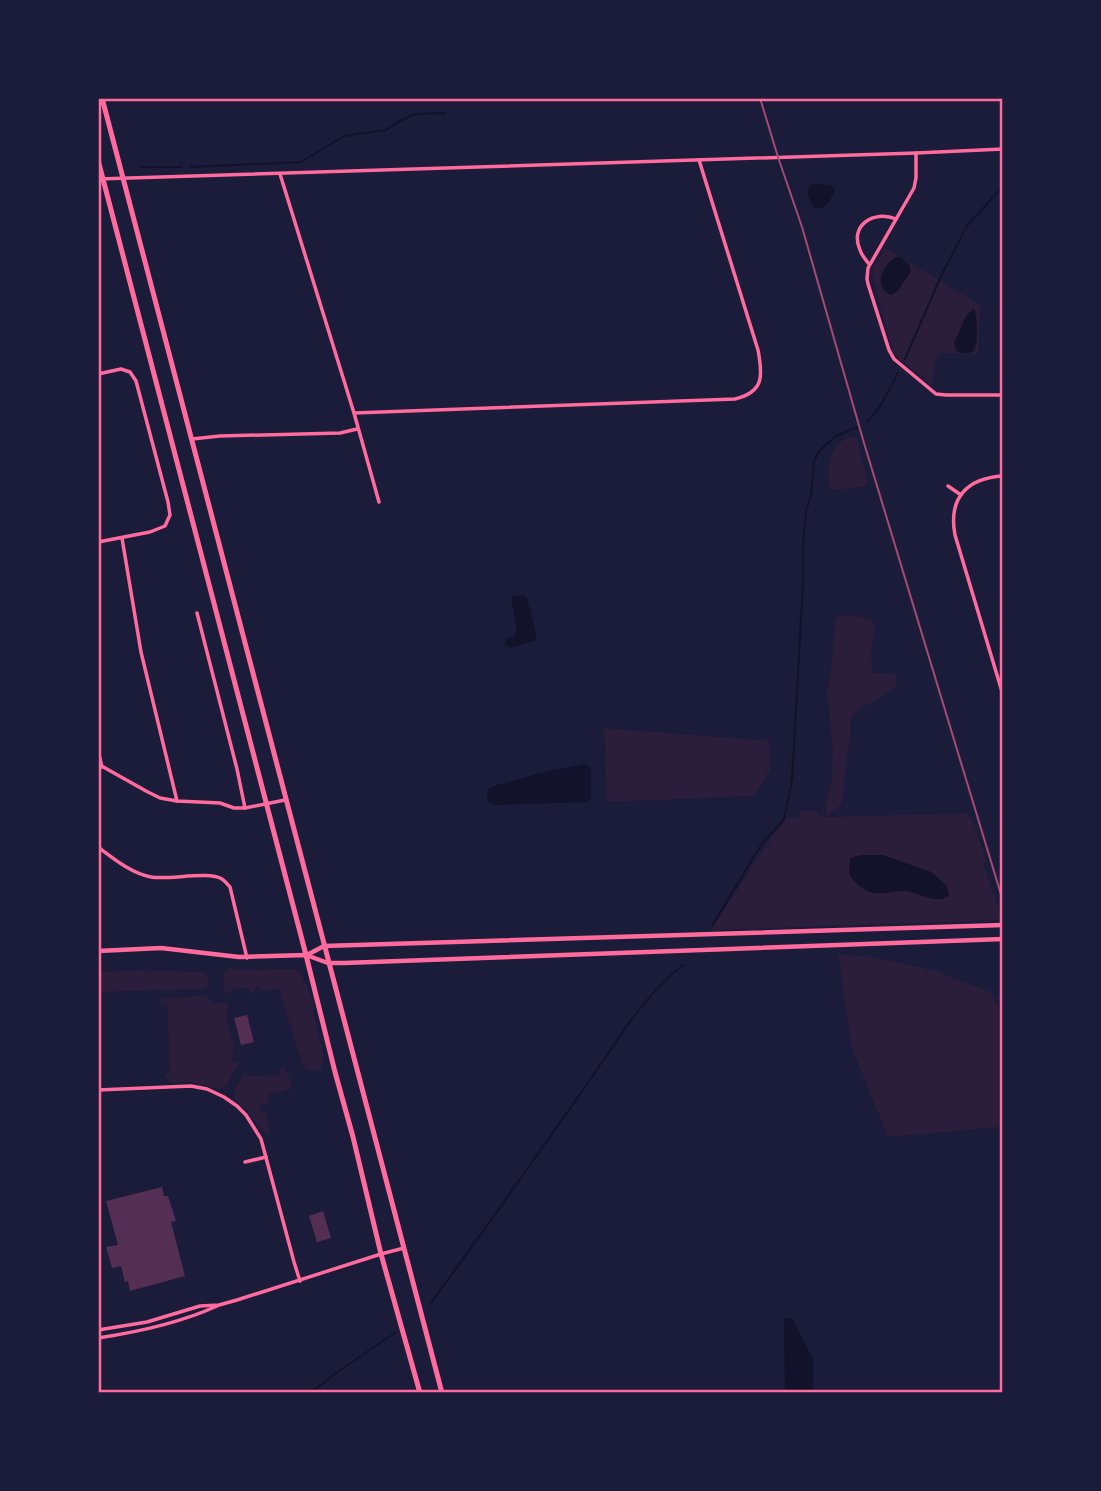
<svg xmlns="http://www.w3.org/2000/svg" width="1101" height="1491" font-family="'Open Sans',sans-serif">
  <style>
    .green { fill: #2a1e3b }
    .water { fill: #12122b }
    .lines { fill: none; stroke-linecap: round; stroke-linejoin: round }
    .stream { stroke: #12122b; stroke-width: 2 }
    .building { fill: #542f53 }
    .minor { stroke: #ff6b9d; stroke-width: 3.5 }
    .tertiary { stroke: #ff6b9d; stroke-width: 3.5 }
    .secondary { stroke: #ff6b9d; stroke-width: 4.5 }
    .primary { stroke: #ff6b9d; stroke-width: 5 }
    .rail { stroke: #a44b75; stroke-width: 2 }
    .neatline { fill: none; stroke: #ff6b9d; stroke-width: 2.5 }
  </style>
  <rect width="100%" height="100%" fill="#1b1b3a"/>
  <g class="green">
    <polygon points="885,248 980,305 978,354 940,353 936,358 932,385 902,361 893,352 872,275 873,268"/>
    <path d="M847,437h10l10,45 -1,3 -3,2 -30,3 -4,-4c-2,-22 0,-35 18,-49z"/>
    <path d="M852,615l18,4 5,7 -4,27 2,20h20c5,5 5,8 2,15l-38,23 -5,6 -10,86 -15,14 139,-4 1,4 5,2 14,41 -2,6 18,54 -291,10 73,-112h13l5,-8 12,1 9,6h3l-1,-10 6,-21 2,-36 -6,-61 3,-8 5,-59 3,-5z"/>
    <polygon points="604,728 769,741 770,771 753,796 607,802"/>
    <polygon points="838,954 873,957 936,971 990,992 999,1008 999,1127 888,1137 851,1045"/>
    <path d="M230,967l9,3 55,-1 6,3 13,28v12l11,45 -3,11c-9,5 -15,4 -19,-5l-22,-72 -3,-2 -17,2 -1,-5 -5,2 1,5h-5l-1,-5 -17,1 -2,6 -7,-5 1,-18z"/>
    <polygon points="140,970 202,972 208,976 209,982 207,987 200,989 98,992 98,972"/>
    <polygon points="206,996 213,1003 226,1002 228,1005 226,1016 235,1049 233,1049 232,1062 240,1061 226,1086 222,1088 218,1089 190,1082 170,1082 164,1074 170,1072 167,1003 161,1004 160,1000 166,998"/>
    <polygon points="284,1068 288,1073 292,1089 268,1095 269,1102 260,1105 261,1111 265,1110 271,1132 264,1133 250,1114 235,1100 234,1092 244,1073 249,1076 280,1075 280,1069"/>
  </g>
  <g class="water">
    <path d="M812,184l18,1 5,4c-3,10 -10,21 -21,20l-6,-14 1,-9z"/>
    <path d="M896,257h4l9,7 2,7 -13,20 -7,4c-18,-8 -10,-29 5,-38z"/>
    <path d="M973,309l2,1c2,8 4,35 -2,41 -5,4 -12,2 -17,0l-2,-8 12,-27z"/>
    <polygon points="524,595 527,598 536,633 536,640 511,648 505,645 506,639 514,636 517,631 511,598 514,596"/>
    <polygon points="585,764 591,769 591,799 587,802 495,805 488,801 487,795 488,789 494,786 548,771"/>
    <path d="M860,855h23l48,17 16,14 2,10c-15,9 -29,-4 -45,-5 -10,-1 -21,5 -34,1 -9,-3 -16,-10 -21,-18l1,-16z"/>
    <polygon points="784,1318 792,1318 813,1359 813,1393 785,1393"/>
  </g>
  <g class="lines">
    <g class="stream">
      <polyline points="140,167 181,167"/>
      <polyline points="191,167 301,162 344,136 386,130 398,122 415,114 445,113"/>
      <polyline points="905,359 941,276 967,226 1003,186"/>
      <polyline points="867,422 881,405 898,373"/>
      <polyline points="712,926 763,842 784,820 792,781 803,583 803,544 806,511 811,496 814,462 819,451 836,436 858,427"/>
      <path d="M430,1304c52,-70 102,-142 153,-214 29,-41 59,-94 100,-125"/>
      <polyline points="311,1393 333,1375 395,1333"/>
    </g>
  </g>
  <g class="building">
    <polygon points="247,1015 254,1042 241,1045 234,1018"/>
    <polygon points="162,1187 164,1196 168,1196 176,1221 171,1222 185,1276 130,1291 128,1281 125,1282 121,1266 112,1268 106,1247 118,1245 106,1201"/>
    <polygon points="323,1211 331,1238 317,1242 309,1216"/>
  </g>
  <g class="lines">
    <g class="minor">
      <polyline points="916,153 916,178 914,188 868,268 867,279 868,284 889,350 894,359 936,394 946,395 1003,395"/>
      <polyline points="280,174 354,413 379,502"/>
      <path d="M869,264c-3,-4 -7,-8 -9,-14 -11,-25 14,-40 36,-31"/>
      <polyline points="98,374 121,369 130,372 136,381 168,502 170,515 165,526 150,532 98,542"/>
      <path d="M354,413l381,-14c29,-7 28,-23 23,-49l-59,-190"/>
      <polyline points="192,439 220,436 340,433 357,429"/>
      <path d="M1003,476c-36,2 -55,22 -48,59l48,160"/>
      <polyline points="948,486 961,495"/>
      <polyline points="122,538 141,652 177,801"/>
      <polyline points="197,613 237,769 245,808"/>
      <polyline points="98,750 102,767"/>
      <polyline points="98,764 146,791 160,798 177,801 220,803 234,808 245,808 285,800"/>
      <path d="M98,847c16,12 33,26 53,30 18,3 58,-6 71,2 3,2 5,5 8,8l17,71"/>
      <polyline points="98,1090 191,1086 207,1089 224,1097 237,1106 246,1115 261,1139 294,1262 300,1281"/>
      <polyline points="245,1162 266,1157"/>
      <polyline points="98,1330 147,1322 200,1306 219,1305 237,1300 381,1254 404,1248"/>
      <path d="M98,1338c40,-6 82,-15 119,-32"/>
    </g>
    <polyline class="tertiary" points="98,179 916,153 1003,149"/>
    <g class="secondary">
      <polyline points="98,951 161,948 239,957 306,955 328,963 344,963 1003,939"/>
      <polyline points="307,955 324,946 1003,925"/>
    </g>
    <g class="primary">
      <polyline points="102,98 442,1393"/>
      <polyline points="98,160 306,955 335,1072 353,1137 381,1254 420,1393"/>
    </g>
    <polyline class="rail" points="760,98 778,157 802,227 864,443 1003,901"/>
  </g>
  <rect width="1101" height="1491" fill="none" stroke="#1b1b3a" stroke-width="200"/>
  <rect x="100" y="100" width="901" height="1291" class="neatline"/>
</svg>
